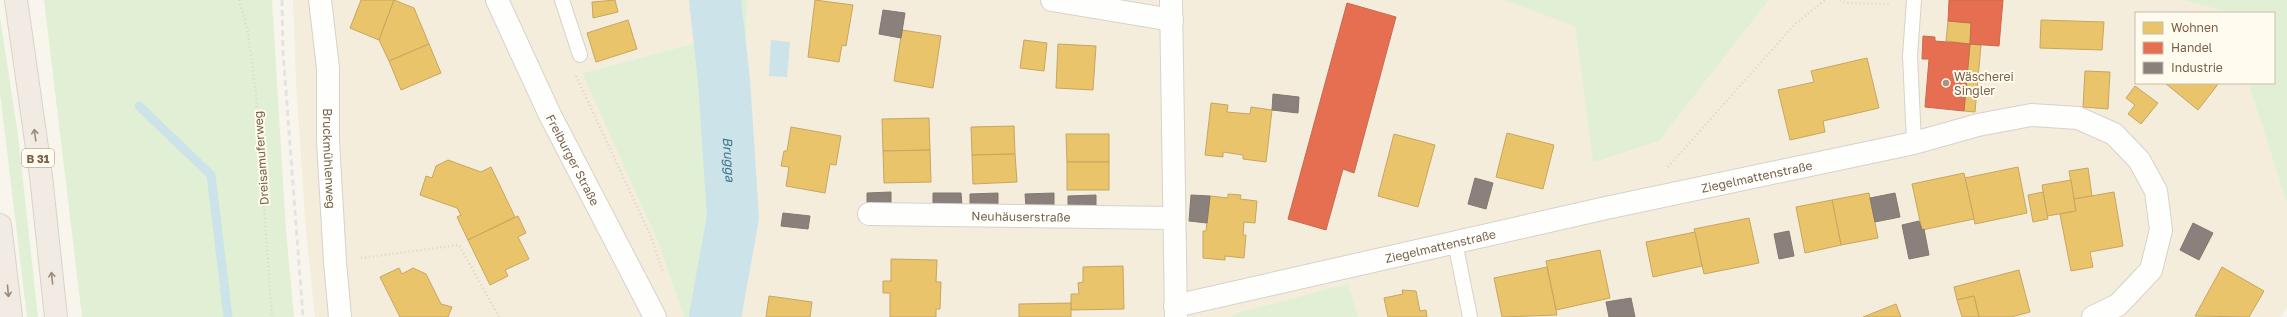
<svg xmlns="http://www.w3.org/2000/svg" width="2287" height="317" font-family="'Golos Text',sans-serif">
  <style>
    .residential { fill: #f4eddc }
    .green { fill: #e1f0d5 }
    .water { fill: #cce3ea }
    .homes { fill: #e9c46a; stroke: #c7a660 }
    .shops { fill: #e76f51; stroke: #c66b4f }
    .industry { fill: #8a817c; stroke: #85776d }
    .lines { fill: none; stroke-linecap: round; stroke-linejoin: round }
    .stream { stroke: #cce3ea; stroke-width: 9 }
    .river { stroke: #cce3ea; stroke-width: 52 }
    .lane-casing { stroke: #d7d2ca; stroke-width: 16 }
    .street-casing { stroke: #d7d2ca; stroke-width: 24 }
    .secondary-casing { stroke: #d8d2c9; stroke-width: 24 }
    .highway-casing { stroke: #dad2c9; stroke-width: 24 }
    .path { stroke: #dbd5cd; stroke-width: 2.5; stroke-dasharray: 1 3; stroke-linecap: butt }
    .lane { stroke: #fefefc; stroke-width: 14 }
    .street { stroke: #fefefc; stroke-width: 22 }
    .secondary { stroke: #fefefc; stroke-width: 22 }
    .highway { stroke: #f2ebe4; stroke-width: 22 }
    .rail { stroke: #e5e2e5; stroke-width: 3; stroke-dasharray: 6 4; stroke-linecap: butt }
    .oneway { stroke: #9d8a78 }
    .poi-dot { fill: #a59582; stroke: #fffbee; stroke-width: 1.5 }
    .labels { text-anchor: middle; dominant-baseline: central; stroke-width: 4; stroke-linejoin: round; paint-order: stroke }
    .shield { fill: #fffbee; stroke: #a18f7a; stroke-width: 1 }
    .shield-label { font-size: 11px; font-weight: bold; fill: #796149 }
    .poi-label { font-size: 12px; fill: #796149; stroke: #fffbee; text-anchor: start }
    .street-label { font-size: 12px; fill: #796149; stroke: #fffbee }
    .water-label { font-size: 13px; font-style: italic; fill: #41768d; stroke: #fffbee }
  </style>
  <rect width="100%" height="100%" fill="#f8f5ec"/>
  <g class="residential">
    <polygon points="293,0 695,0 700,42 582,73 658,242 684,317 315,317 306,232 296,82"/>
    <polygon points="747,0 1503,0 1575,25 1593,163 1659,141 1769,0 2182,0 2225,11 2225,13 2136,13 2136,83 2248,83 2287,203 2287,307 2281,317 737,317 744,236"/>
  </g>
  <g class="green">
    <polygon points="44,0 272,0 286,231 294,317 82,317"/>
    <polygon points="695,0 747,0 744,236 736,317 684,317 658,242 582,73 700,42"/>
    <polygon points="1503,0 1769,0 1659,141 1593,163 1575,26"/>
    <polygon points="2182,0 2287,0 2287,203 2248,83 2274,83 2274,13 2225,13 2224,11"/>
    <polygon points="0,17 18,135 38,317 27,317 0,93"/>
    <polygon points="1348,284 1358,317 1231,317 1237,313"/>
  </g>
  <polygon class="water" points="771,40 790,42 787,77 769,76"/>
  <g class="homes">
    <polygon points="361,0 394,0 379,40 350,28"/>
    <polygon points="394,0 414,8 429,44 389,61 379,40"/>
    <polygon points="615,0 618,12 593,18 592,2"/>
    <polygon points="815,0 853,5 846,46 842,45 839,62 808,57"/>
    <polygon points="628,20 637,49 596,62 587,33"/>
    <polygon points="2041,20 2104,22 2102,50 2040,48"/>
    <polygon points="1948,21 1971,23 1970,44 1946,41"/>
    <polygon points="902,30 941,36 933,88 894,81"/>
    <polygon points="1024,40 1047,43 1044,71 1020,68"/>
    <polygon points="429,44 441,73 401,90 389,61"/>
    <polygon points="1058,44 1096,46 1093,90 1056,88"/>
    <polygon points="1970,44 1981,45 1975,112 1964,111"/>
    <polygon points="1867,58 1879,108 1823,121 1825,132 1790,140 1778,90 1814,82 1811,71"/>
    <polygon points="2085,71 2110,72 2108,109 2083,107"/>
    <polygon points="2165,83 2219,83 2198,110"/>
    <polygon points="2135,86 2158,103 2141,124 2128,114 2135,105 2126,98"/>
    <polygon points="1211,103 1228,105 1227,112 1250,114 1251,107 1272,110 1266,162 1243,159 1243,155 1223,152 1223,157 1205,155"/>
    <polygon points="929,118 930,150 883,151 882,119"/>
    <polygon points="1014,126 1015,154 972,155 971,127"/>
    <polygon points="791,127 841,136 836,165 830,164 825,193 786,186 789,167 781,166 784,151 787,151"/>
    <polygon points="1507,133 1554,145 1543,189 1496,177"/>
    <polygon points="1066,134 1109,134 1109,162 1067,162"/>
    <polygon points="1394,134 1435,145 1418,207 1378,196"/>
    <polygon points="930,150 931,182 884,183 883,151"/>
    <polygon points="1015,154 1017,182 973,184 972,155"/>
    <polygon points="448,160 481,172 491,167 515,217 468,240 457,217 461,215 457,208 420,195 426,176 432,178 436,166"/>
    <rect x="1067" y="162" width="42" height="28"/>
    <polygon points="2018,167 2027,213 1975,224 1965,178"/>
    <polygon points="2088,168 2092,196 2074,199 2069,171"/>
    <polygon points="1964,173 1974,219 1922,230 1912,184"/>
    <polygon points="2071,180 2076,211 2047,216 2042,185"/>
    <polygon points="2043,192 2048,219 2033,222 2028,195"/>
    <polygon points="2114,192 2123,246 2090,252 2093,267 2071,271 2060,214 2076,211 2074,199"/>
    <polygon points="1869,193 1878,238 1841,245 1832,200"/>
    <polygon points="1228,194 1241,195 1240,199 1257,201 1255,223 1244,222 1243,235 1246,235 1244,258 1225,256 1225,260 1203,258 1203,231 1206,231 1210,196 1228,198"/>
    <polygon points="1832,200 1841,245 1805,253 1796,207"/>
    <polygon points="518,216 526,233 518,237 529,259 505,270 508,276 490,285 468,240"/>
    <polygon points="1749,218 1759,263 1704,274 1694,229"/>
    <polygon points="1695,232 1702,266 1653,277 1646,242"/>
    <polygon points="1600,250 1610,298 1556,310 1546,261"/>
    <polygon points="891,259 937,260 936,282 941,282 940,309 936,309 936,317 890,317 890,293 883,293 883,281 891,281"/>
    <polygon points="1123,266 1124,309 1071,310 1071,294 1079,294 1078,283 1083,282 1083,267"/>
    <polygon points="1547,267 1557,315 1502,317 1494,278"/>
    <polygon points="2222,267 2264,291 2249,317 2195,316"/>
    <polygon points="399,268 402,274 413,268 426,274 441,304 452,307 448,317 400,317 380,277"/>
    <polygon points="2019,270 2030,312 2011,317 1979,317 1974,296 1957,300 1954,287"/>
    <polygon points="1402,290 1416,291 1420,311 1426,310 1427,317 1388,317 1384,298 1403,294"/>
    <polygon points="769,296 812,302 810,317 766,317"/>
    <polygon points="1974,296 1979,317 1962,317 1957,300"/>
    <polygon points="1071,303 1071,317 1019,317 1019,304"/>
    <polygon points="1896,304 1901,317 1863,317"/>
  </g>
  <g class="shops">
    <polygon points="1949,0 2003,0 1999,46 1970,44 1971,23 1948,21"/>
    <polygon points="1347,3 1396,17 1354,173 1343,169 1326,230 1288,219"/>
    <polygon points="1923,36 1935,37 1935,41 1970,44 1964,111 1925,107 1929,59 1922,59"/>
  </g>
  <g class="industry">
    <polygon points="883,10 905,13 901,38 879,34"/>
    <polygon points="1273,94 1299,97 1298,113 1272,110"/>
    <polygon points="1475,178 1493,183 1486,209 1468,204"/>
    <polygon points="891,192 891,206 867,206 867,193"/>
    <polygon points="933,193 961,193 962,206 933,206"/>
    <polygon points="998,193 998,207 970,207 970,194"/>
    <polygon points="1054,193 1054,207 1026,207 1025,194"/>
    <polygon points="1895,193 1900,217 1875,222 1870,198"/>
    <polygon points="1096,195 1096,209 1068,209 1068,196"/>
    <polygon points="1191,195 1210,196 1207,223 1189,221"/>
    <polygon points="783,213 810,216 808,229 781,226"/>
    <polygon points="1919,221 1922,230 1924,229 1929,255 1909,259 1902,225"/>
    <polygon points="2193,223 2213,233 2199,260 2180,250"/>
    <polygon points="1789,231 1794,256 1779,259 1774,234"/>
    <polygon points="1631,298 1635,317 1609,317 1606,302"/>
  </g>
  <g class="lines">
    <polyline class="stream" points="139,106 211,175 228,317"/>
    <path class="river" id="s1" d="M715,0l9,81 9,136 -18,100"/>
    <defs>
      <g id="lane">
        <polyline points="562,0 580,55"/>
        <polyline points="1914,0 1910,56 1914,143"/>
        <polyline points="1455,242 1470,317"/>
      </g>
      <g id="street">
        <path id="s2" d="M320,0l8,68v73l7,121 5,55"/>
        <polyline points="1052,0 1172,20"/>
        <polyline points="1171,0 1176,317"/>
        <path id="s3" d="M869,214l304,4"/>
        <path id="s4" d="M1175,306l431,-98 308,-65 64,-18 53,-10 47,3 36,16 25,26 17,31 5,39 -10,40 -33,35 -25,12"/>
      </g>
      <g id="secondary">
        <path id="s5" d="M497,0l53,115 105,202"/>
      </g>
      <g id="highway">
        <polyline points="16,0 41,176 56,317"/>
        <polyline points="0,225 11,317"/>
      </g>
    </defs>
    <use href="#lane" class="lane-casing"/>
    <use href="#street" class="street-casing"/>
    <use href="#secondary" class="secondary-casing"/>
    <use href="#highway" class="highway-casing"/>
    <g class="path">
      <polyline points="239,0 248,32 256,95 272,317"/>
      <polyline points="1840,0 1847,3 1891,4"/>
      <polyline points="576,76 652,239 663,273"/>
      <polyline points="1668,167 1795,24 1825,0"/>
      <polyline points="361,258 459,245 499,317"/>
    </g>
    <use href="#lane" class="lane"/>
    <use href="#street" class="street"/>
    <use href="#secondary" class="secondary"/>
    <use href="#highway" class="highway"/>
    <polyline class="rail" points="282,0 283,52 303,317"/>
  </g>
  <defs><path id="oneway-shaft" d="M-6 0H5M1.5-3L5.5 0L1.5 3" fill="none" stroke-width="1.6" stroke-linecap="round" stroke-linejoin="round"/></defs>
  <g class="oneway">
    <use href="#oneway-shaft" transform="translate(35 135) rotate(-98)"/>
    <use href="#oneway-shaft" transform="translate(52 278) rotate(-96)"/>
    <use href="#oneway-shaft" transform="translate(8 291) rotate(85)"/>
  </g>
  <circle class="poi-dot" cx="1946" cy="83" r="4"/>
  <g class="labels">
    <rect class="shield" x="22" y="149" width="32" height="18" rx="3"/>
    <g class="shield-label">
      <text x="38" y="158">B 31</text>
    </g>
    <g class="poi-label">
      <text x="1954" y="76">Wäscherei<tspan x="1954" dy="14">Singler</tspan></text>
    </g>
    <g class="street-label">
      <text transform="translate(261 158) rotate(-94)">Dreisamuferweg</text>
      <text stroke="none"><textPath href="#s2" startOffset="159">Bruckmühlenweg</textPath></text>
      <text stroke="none"><textPath href="#s5" startOffset="177">Freiburger Straße</textPath></text>
      <text stroke="none"><textPath href="#s4" startOffset="596">Ziegelmattenstraße</textPath></text>
      <text stroke="none"><textPath href="#s3" startOffset="152">Neuhäuserstraße</textPath></text>
      <text stroke="none"><textPath href="#s4" startOffset="272">Ziegelmattenstraße</textPath></text>
    </g>
    <g class="water-label">
      <text stroke="none"><textPath href="#s1" startOffset="160">Brugga</textPath></text>
    </g>
  </g>
  <rect x="2135" y="12" width="140" height="72" fill="#fffbee" stroke="#c9bdac"/>
  <rect x="2143" y="22" width="20" height="12" fill="#e9c46a" stroke="#c9bdac"/>
  <text x="2171" y="32" font-size="12" fill="#796149">Wohnen</text>
  <rect x="2143" y="42" width="20" height="12" fill="#e76f51" stroke="#c9bdac"/>
  <text x="2171" y="52" font-size="12" fill="#796149">Handel</text>
  <rect x="2143" y="62" width="20" height="12" fill="#8a817c" stroke="#c9bdac"/>
  <text x="2171" y="72" font-size="12" fill="#796149">Industrie</text>
</svg>
